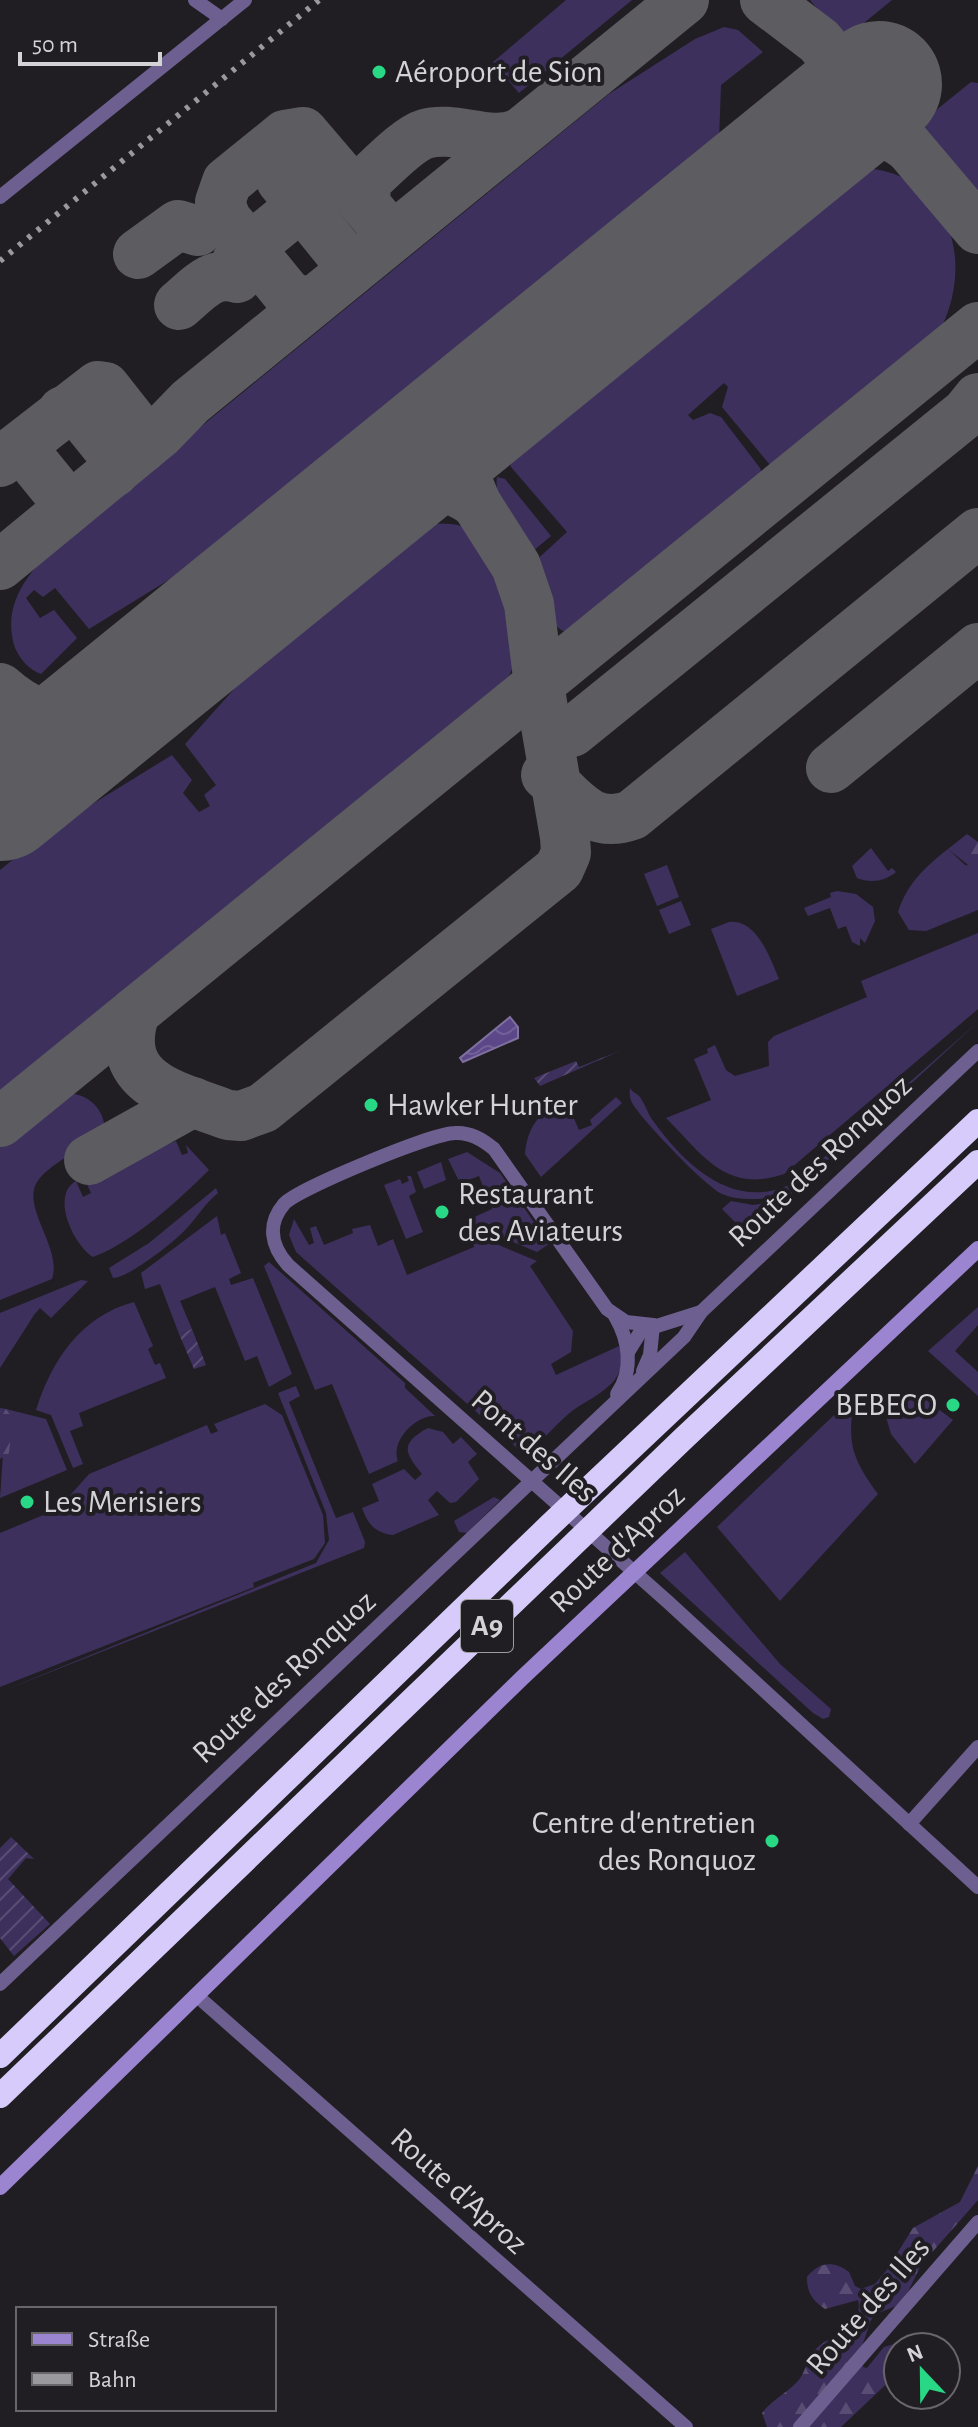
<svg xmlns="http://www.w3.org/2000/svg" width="978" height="2427" font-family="'Alegreya Sans',sans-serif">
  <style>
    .grass { fill: #3e305d }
    .forest { fill: url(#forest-firs) }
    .garden { fill: url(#garden-furrows) }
    .water { fill: url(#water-waves); stroke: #8071a0; stroke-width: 2 }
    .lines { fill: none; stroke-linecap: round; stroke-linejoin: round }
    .taxiway { stroke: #5d5c60; stroke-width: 50 }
    .runway { stroke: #5d5c60; stroke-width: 126 }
    .street { stroke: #6d6090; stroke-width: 14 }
    .secondary { stroke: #9b85d1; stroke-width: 16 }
    .highway { stroke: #d6cbfa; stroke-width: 24 }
    .rail { stroke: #9a999d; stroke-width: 6; stroke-dasharray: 4 8; stroke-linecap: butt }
    .poi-dot { fill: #28d885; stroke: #201e23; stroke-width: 3 }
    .labels { text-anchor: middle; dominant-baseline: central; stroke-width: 8; stroke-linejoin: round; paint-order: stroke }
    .shield { fill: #201e23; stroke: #9d9da0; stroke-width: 2 }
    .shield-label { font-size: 30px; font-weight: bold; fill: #d3d3d6 }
    .poi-label { font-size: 32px; fill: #d3d3d6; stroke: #201e23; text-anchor: start }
    .street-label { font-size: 32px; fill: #d3d3d6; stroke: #201e23 }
  </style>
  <defs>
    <pattern id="forest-firs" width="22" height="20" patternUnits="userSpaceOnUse" patternTransform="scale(2)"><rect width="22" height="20" fill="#3e305d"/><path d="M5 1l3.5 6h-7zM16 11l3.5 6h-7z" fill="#594d74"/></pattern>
    <pattern id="garden-furrows" width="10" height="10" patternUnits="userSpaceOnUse" patternTransform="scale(2)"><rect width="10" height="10" fill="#3e305d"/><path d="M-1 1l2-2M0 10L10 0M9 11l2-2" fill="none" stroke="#594d74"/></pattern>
    <pattern id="water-waves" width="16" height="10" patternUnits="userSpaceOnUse" patternTransform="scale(2)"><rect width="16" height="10" fill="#5c4789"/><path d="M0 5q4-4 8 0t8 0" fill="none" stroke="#726199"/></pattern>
  </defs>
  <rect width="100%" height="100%" fill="#201e23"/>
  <g class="grass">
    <polygon points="566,0 632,0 519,93 493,62"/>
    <polygon points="810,0 892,0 843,40"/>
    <path d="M724,27l14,3 25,22 -42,33 -2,55 -533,433 -3,-2 -94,58 -34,-41 -12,9 -9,-7 -8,8 14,20 14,-8 23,28 -36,36c-13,-5 -20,-14 -26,-26 -15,-46 17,-80 48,-109l546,-445 86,-55z"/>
    <polygon points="971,82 978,83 978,195 973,199 914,128"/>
    <path d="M864,168c95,6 114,111 66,179l-147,120 -13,-2 -48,-58 6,-20 -4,-4 -36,32 5,5 17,-7 11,4 39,51 4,10 -3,11 -178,142 -12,4c-30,-12 -31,-41 -40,-70l36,-33 -56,-65 -3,-9z"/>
    <path d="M497,477l8,2 46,57 -24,20c-11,-22 -34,-53 -30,-79z"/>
    <path d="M427,524c9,0 22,-1 31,1 45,13 62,84 59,124 -2,20 -12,35 -22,52l-495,403v-234l47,-38 125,-77 20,25 -9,13 16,19 11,-6 -6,-11 12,-10 -31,-41 76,-85z"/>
    <path d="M871,848l17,23 4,-3 4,4c-12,10 -26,11 -39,6l-5,-12z"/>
    <path d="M948,849l17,16 13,1v44l-52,21 -17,-1 -11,-18c9,-28 27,-45 50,-63z"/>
    <polygon points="667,865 679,897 657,906 644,874"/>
    <polygon points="837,891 856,894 873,907 875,921 865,943 860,938 860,946 852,942 846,926 838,929 830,908 808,916 804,908 831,897 830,893"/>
    <polygon points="681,901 691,925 669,934 659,910"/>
    <path d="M729,922c28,-3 41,36 50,57l-42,17 -26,-67z"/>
    <path d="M978,933v76l-194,165c-58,20 -81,-19 -118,-56l45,-18 -17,-41 14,-6 -1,-4 8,-4 11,25 9,6 34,-10 -1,-24 6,-6 93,-39 -6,-16z"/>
    <path d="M978,1022l-188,173c-21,3 -47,8 -68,-1 -18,-9 -76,-70 -88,-88 -4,-6 -5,-11 -4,-18 2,4 6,5 9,8 5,5 9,19 15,26 34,47 84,92 143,59z"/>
    <path d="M67,1093c22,1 38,16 38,39 -20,17 -49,27 -66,47 -21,26 24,68 13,100l-52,21v-159l54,-43z"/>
    <path d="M616,1097l6,6 -81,74 -16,-23c2,-26 15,-47 43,-49l11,25 13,-5 -2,-5z"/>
    <path d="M176,1141l6,14 6,-2 -2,-8 23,25c-29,29 -77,73 -116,87 -19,-12 -43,-61 -17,-76l7,16 8,-4 -7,-15z"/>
    <polygon points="467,1152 500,1173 549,1244 537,1252 476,1227 472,1218 492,1209 479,1176 460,1183 448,1159"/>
    <polygon points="441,1162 446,1180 424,1189 417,1172"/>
    <polygon points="407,1176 411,1176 416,1192 409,1196 423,1232 406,1239 384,1185 400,1179 402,1184 409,1181"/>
    <path d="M216,1188l2,5c-14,11 -21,25 -33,37 -12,13 -57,48 -72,48l-4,-10 40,-25z"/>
    <polygon points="785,1200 748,1235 722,1209 731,1201 753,1205"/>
    <polygon points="217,1216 221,1235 225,1233 241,1273 229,1279 231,1285 253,1278 292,1374 269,1387 257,1356 245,1361 215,1287 180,1301 192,1329 179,1334 160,1284 145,1289 141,1273"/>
    <path d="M294,1219l15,26 5,-2 -4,-15 6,-2 8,19 29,-12 -1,-4 18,-4 8,21 15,-7 14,36 67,-28 -2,-13 65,27 -7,5 43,65 -2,21 -20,12 5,11 63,-29c12,37 -23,48 -47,65 -16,13 -31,31 -46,45l-230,-204 -7,-17z"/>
    <path d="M269,1262l136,121v5l30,28c-19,-1 -45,25 -37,45l-29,13 -37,-90 -17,6 -51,-124z"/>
    <polygon points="81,1280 88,1281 51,1318 40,1308 34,1315 0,1368 0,1313"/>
    <path d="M134,1302l19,44 -5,3 7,16 5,-2 6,15 -87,35 4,13 -13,5 13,33 -10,4 -22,-53 -15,-5c16,-50 45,-94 98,-108z"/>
    <polygon points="978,1307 978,1325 955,1351 978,1372 978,1396 928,1351"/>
    <polygon points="296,1386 300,1396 289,1402 336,1518 353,1512 365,1542 364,1548 0,1692 316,1563 329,1540 326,1513 278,1393"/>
    <polygon points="914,1391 953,1420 915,1464 891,1434 883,1407 887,1398"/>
    <path d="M855,1395c-8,46 -5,61 23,99l-98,107 -63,-74z"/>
    <polygon points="265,1404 282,1415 323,1515 325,1543 314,1559 253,1583 254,1587 0,1687 0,1533 58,1509 89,1474 207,1425 211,1434 218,1431 214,1424"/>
    <polygon points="6,1409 46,1419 67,1470 0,1498"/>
    <path d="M428,1428l15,4 10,12 8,-7 16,17 -9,8 11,17 -23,23 -6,1 -13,-12 -9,9 11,15 -46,20c-18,-2 -25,-11 -31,-27l17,-7 -7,-17 32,-15 11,11 7,-6c-16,-20 -24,-30 6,-46z"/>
    <polygon points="494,1497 500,1500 467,1533 459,1532 454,1521"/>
    <polygon points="685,1552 780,1664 831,1709 829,1717 823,1719 813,1713 660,1573"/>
  </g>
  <g class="forest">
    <polygon points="967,834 978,842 978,866 972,868 948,849"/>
    <polygon points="0,1408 6,1409 13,1419 9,1453 0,1459"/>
    <path d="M978,2166v34l-57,65 -14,29 -11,12 -20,8 -5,6 -10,29 2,18 4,1 17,-21 23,-7 12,7h-21v26l-57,54h-74l-5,-14c10,-13 23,-19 34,-30 9,-8 10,-23 19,-33 13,-15 50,-23 43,-50l-33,9c-13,-9 -18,-16 -18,-32 12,-15 26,-17 42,-5l6,14 6,3 14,-5 11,-13 27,-43 47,-26z"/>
  </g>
  <g class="garden">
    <polygon points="622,1050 540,1086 534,1078 576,1061 579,1067"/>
    <polygon points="192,1329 206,1365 194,1369 179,1334"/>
    <polygon points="11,1837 34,1859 26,1858 8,1879 50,1924 14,1956 0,1938 0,1848"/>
  </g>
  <polygon class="water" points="510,1017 518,1027 518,1038 463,1062 460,1058"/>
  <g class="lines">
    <g class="taxiway">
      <polyline points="765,0 819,41 978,229"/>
      <path d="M800,149c41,-26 66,-32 107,-3"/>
      <polyline points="281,180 340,253 351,259 366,258"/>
      <path d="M365,203l1,-22c14,-12 42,-42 59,-47 30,-9 63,12 93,0"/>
      <polyline points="138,254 178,225 198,231"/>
      <polyline points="315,300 303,302 288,295 226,219 220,202 227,182 285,135 303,132 379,221 387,227 404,227"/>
      <path d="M179,305c18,-15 33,-35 58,-27v-17l5,-7 86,-70 16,-1 9,6"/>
      <polyline points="63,411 78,411 115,457 114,472"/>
      <polyline points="9,454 26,453 61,496 65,504 63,513"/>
      <polyline points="0,462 98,386 105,387 142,434 142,448"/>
      <path d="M382,487c36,-10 64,-4 94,16"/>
      <polyline points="0,565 159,434 190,402 684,0"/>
      <path d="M0,688c57,51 98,26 151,-14"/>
      <path d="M0,691c16,29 16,64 0,93"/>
      <polyline points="572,732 966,413 978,398"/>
      <polyline points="831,768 978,648"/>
      <path d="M546,775c29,26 45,55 86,40l346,-282"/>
      <path d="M135,1012c-24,73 41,83 93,103l13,1 22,-8 296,-239 7,-16 -1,-16 -26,-152 -10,-81 -13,-38 -40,-63 -13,-32 3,-40 14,-23"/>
      <polyline points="0,1122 978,327"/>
      <polyline points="89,1160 193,1102"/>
    </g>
    <polyline class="runway" points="0,798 879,84"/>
    <g class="street">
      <polyline points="195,0 222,19"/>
      <polyline points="0,197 245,0"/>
      <path d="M615,1316c14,24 19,54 2,78"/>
      <path d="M653,1325l-27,-3 -19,-13 -113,-160c-12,-10 -24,-17 -39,-16 -22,0 -158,56 -171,71 -17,20 -13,42 4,61l380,337 310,285"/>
      <polyline points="628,1352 641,1331 701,1312 978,1051"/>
      <polyline points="643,1371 650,1355 653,1325"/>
      <polyline points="909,1824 978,1747"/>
      <polyline points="0,1984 684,1337 701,1312"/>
      <polyline points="196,1995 686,2427"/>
      <polyline points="800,2427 978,2222"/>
    </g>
    <polyline class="secondary" points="0,2187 522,1678 978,1249"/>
    <g class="highway">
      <polyline points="0,2056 550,1525 978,1121"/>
      <polyline points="0,2096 684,1438 978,1162"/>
    </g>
    <polyline class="rail" points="0,261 319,0"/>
  </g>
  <g class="poi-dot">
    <circle cx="379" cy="72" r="8"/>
    <circle cx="371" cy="1105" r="8"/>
    <circle cx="442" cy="1212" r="8"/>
    <circle cx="953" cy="1405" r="8"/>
    <circle cx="27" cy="1502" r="8"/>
    <circle cx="772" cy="1841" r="8"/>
  </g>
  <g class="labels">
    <rect class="shield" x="461" y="1600" width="52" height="52" rx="6"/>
    <g class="shield-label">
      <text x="487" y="1626">A9</text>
    </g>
    <g class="poi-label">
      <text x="395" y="72">Aéroport de Sion</text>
      <text x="387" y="1105">Hawker Hunter</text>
      <text x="458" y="1194">Restaurant<tspan x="458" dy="37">des Aviateurs</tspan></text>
      <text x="937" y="1405" text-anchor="end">BEBECO</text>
      <text x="43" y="1502">Les Merisiers</text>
      <text x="756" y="1823" text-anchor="end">Centre d'entretien<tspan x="756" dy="37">des Ronquoz</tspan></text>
    </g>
    <g class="street-label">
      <text transform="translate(820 1161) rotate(-43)">Route des Ronquoz</text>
      <text transform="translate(534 1446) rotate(41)">Pont des Iles</text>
      <text transform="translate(617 1549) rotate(-43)">Route d'Aproz</text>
      <text transform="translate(284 1677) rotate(-43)">Route des Ronquoz</text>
      <text transform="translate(459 2191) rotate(42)">Route d'Aproz</text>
      <text transform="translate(868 2306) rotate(-49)">Route des Iles</text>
    </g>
  </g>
  <rect x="16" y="2307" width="260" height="104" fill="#201e23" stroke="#68666b" stroke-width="2"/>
  <rect x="32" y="2333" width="40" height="12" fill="#9b85d1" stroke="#68666b" stroke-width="2"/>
  <text x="88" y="2347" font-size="24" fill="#d3d3d6">Straße</text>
  <rect x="32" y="2373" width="40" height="12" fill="#9a999d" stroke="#68666b" stroke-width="2"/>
  <text x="88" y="2387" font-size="24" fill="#d3d3d6">Bahn</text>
  <g transform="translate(922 2371) rotate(338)"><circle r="38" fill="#201e23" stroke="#68666b" stroke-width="2"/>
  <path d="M0-6L14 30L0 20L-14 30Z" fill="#28d885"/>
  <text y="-12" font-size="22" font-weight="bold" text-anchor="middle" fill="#d3d3d6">N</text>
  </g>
  <path d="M20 52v12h140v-12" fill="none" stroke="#d3d3d6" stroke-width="4"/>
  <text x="32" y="52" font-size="24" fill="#d3d3d6" stroke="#201e23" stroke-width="6" paint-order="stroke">50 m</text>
</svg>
